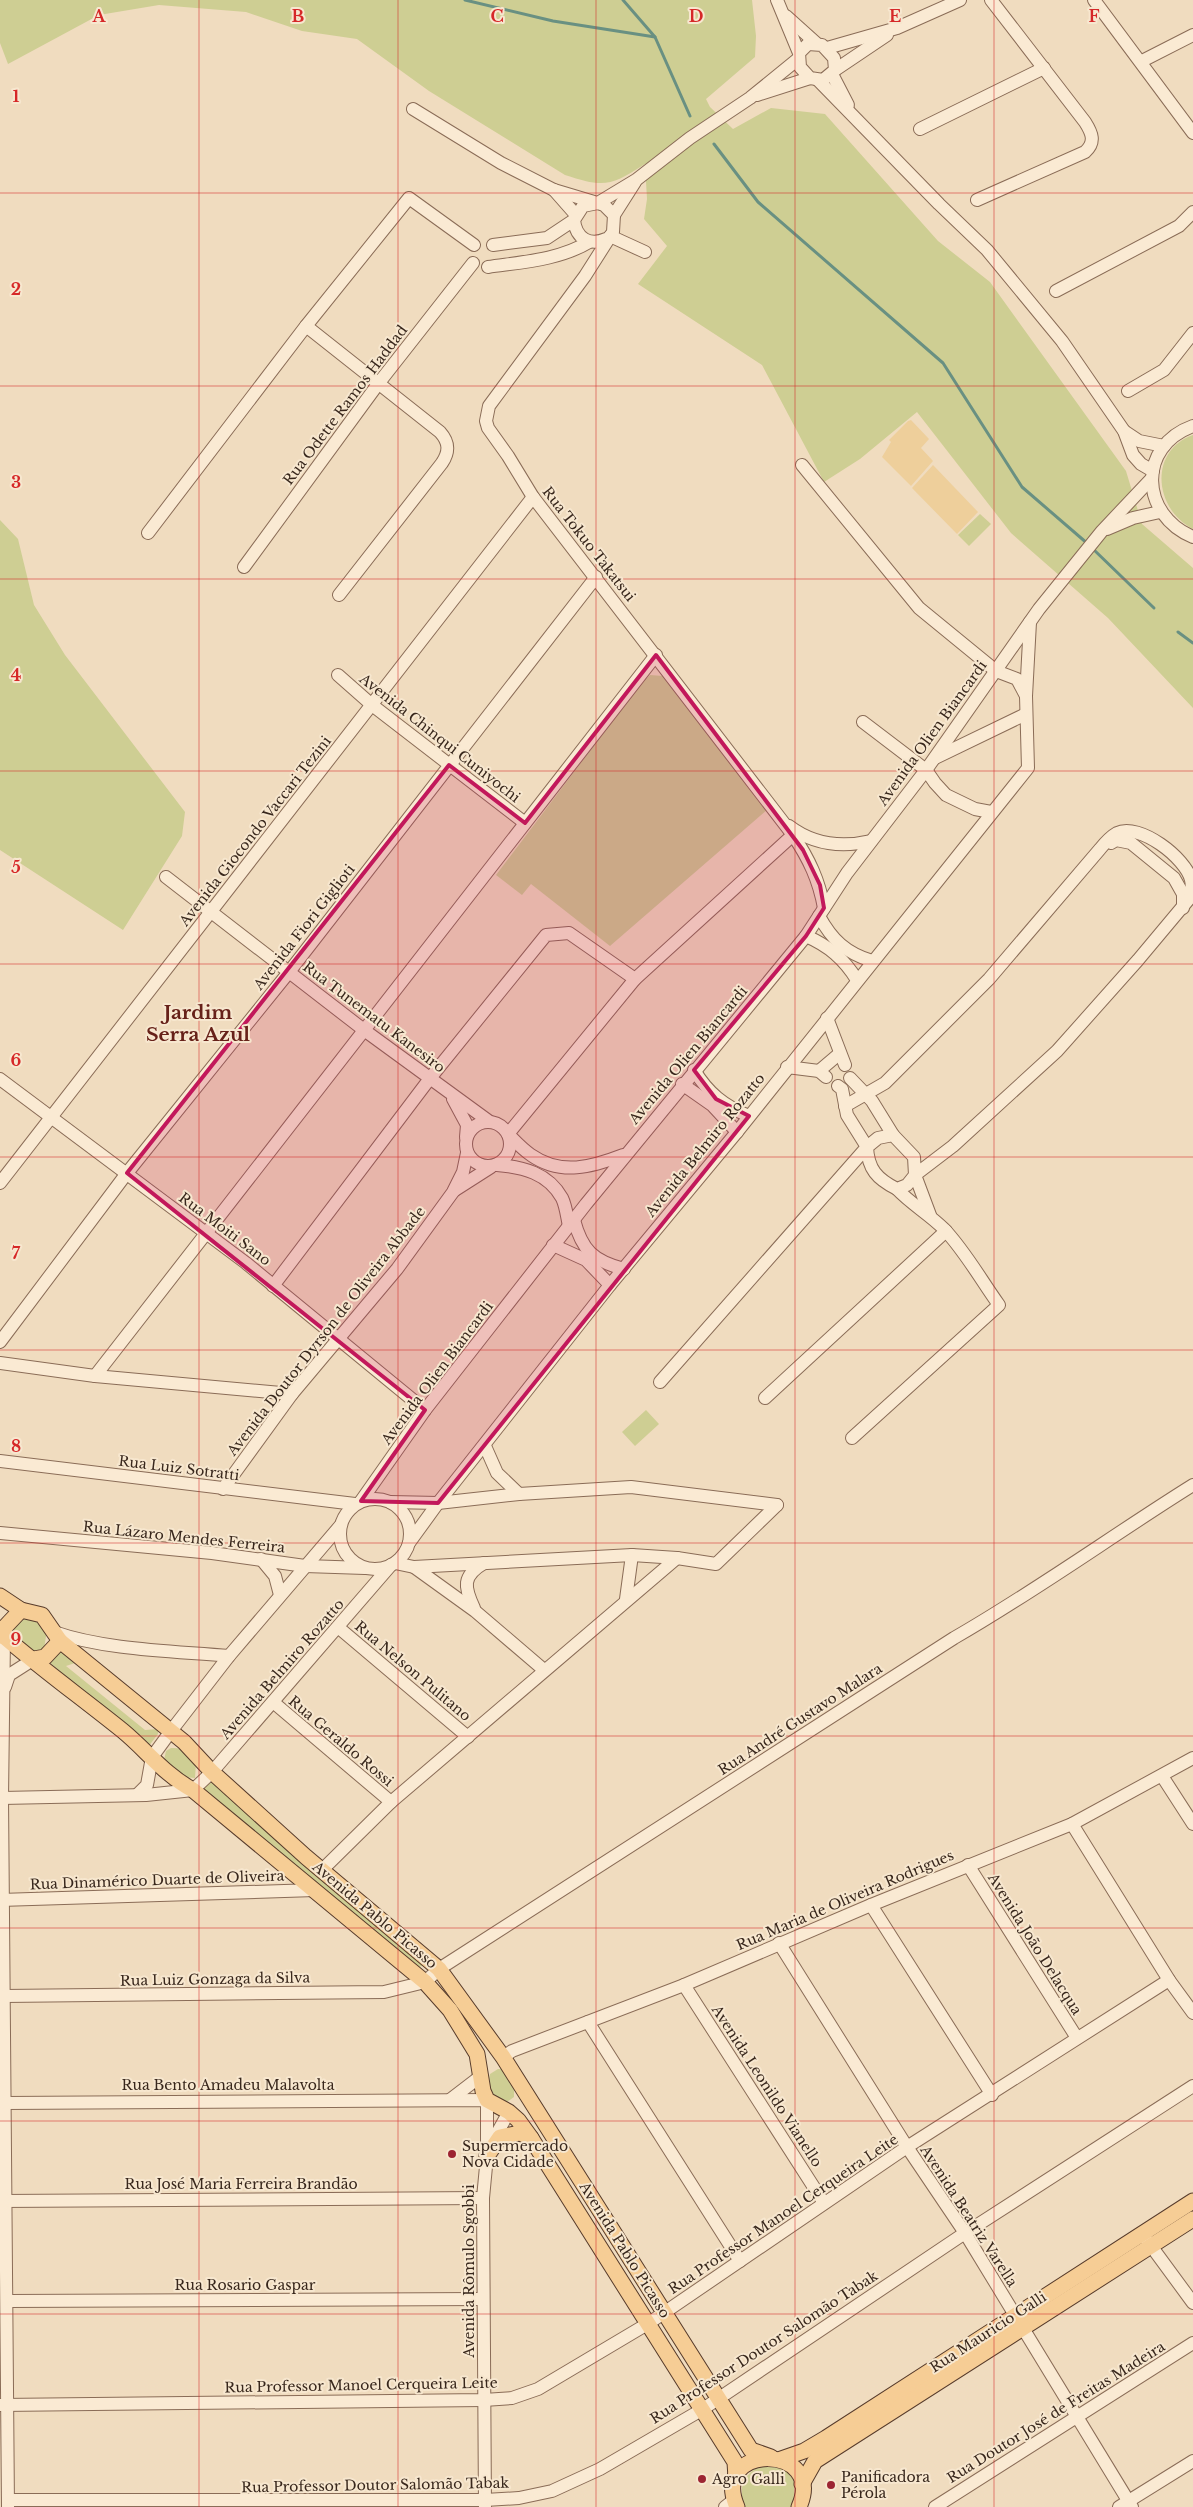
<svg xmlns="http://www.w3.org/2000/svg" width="1193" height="2507" font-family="'Libre Baskerville',serif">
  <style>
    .green { fill: #cece93 }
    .sand { fill: #eecf9b }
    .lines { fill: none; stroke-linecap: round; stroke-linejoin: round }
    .stream { stroke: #699082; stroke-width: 3 }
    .minor-casing { stroke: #8a6c57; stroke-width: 14 }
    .major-casing { stroke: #573b2b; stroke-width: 17 }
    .minor { stroke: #faead3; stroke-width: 12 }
    .major { stroke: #f6cd95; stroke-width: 15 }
    .marked { fill: #c2185b; fill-opacity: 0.2; stroke: #c2185b; stroke-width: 4; stroke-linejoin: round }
    .grid { fill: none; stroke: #d62828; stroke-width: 1; stroke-opacity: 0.55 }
    .poi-dot { fill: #9c2432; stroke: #f7e7cf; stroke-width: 2 }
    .labels { text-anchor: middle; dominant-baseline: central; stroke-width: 4; stroke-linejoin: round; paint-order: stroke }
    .street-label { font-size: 14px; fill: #38271c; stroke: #f7e7cf }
    .poi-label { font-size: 14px; fill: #38271c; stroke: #f7e7cf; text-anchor: start }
    .district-label { font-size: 19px; font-weight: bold; fill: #672119; stroke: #f7e7cf }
    .grid-label { font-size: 16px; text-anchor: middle; font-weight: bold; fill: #d62828; stroke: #f7e7cf; stroke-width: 4; stroke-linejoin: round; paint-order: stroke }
  </style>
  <rect width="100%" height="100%" fill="#f0dcbf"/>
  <g class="green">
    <path d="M0,0h752l4,36 -1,21 -49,42 4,8 23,22 38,-21 54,6 113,127 52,41 136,189 16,53 51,44v140l-85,-90 -97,-85 -94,-121 -57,47 -36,23 -62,-117 -124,-81 29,-38 -23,-27 3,-20 -2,-35c-34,22 -41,24 -80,11l-136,-84 -72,-52 -55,-8 -56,-19 -87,-7 -60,10 -91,49 -8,-21z"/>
    <path d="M1193,435v94c-39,-20 -45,-78 0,-94z"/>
    <polygon points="980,514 991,524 969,546 958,535"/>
    <polygon points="0,520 18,539 34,605 65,655 185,812 182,836 123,930 0,850"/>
    <polygon points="650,675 663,676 669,681 767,810 610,946 531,884 522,895 496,875 642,682"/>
    <polygon points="646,1410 659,1424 635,1446 622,1432"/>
    <path d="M33,1616l14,14 -3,19c-15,7 -28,-4 -32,-18l7,-14z"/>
    <polygon points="60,1649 75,1663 66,1666 145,1730 158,1729 158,1734 148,1747 49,1662"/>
    <path d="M171,1748c13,-1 17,6 25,15l-1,15 -12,-1 -19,-17 2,-9z"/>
    <polygon points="210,1779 425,1965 419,1967 200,1788"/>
    <path d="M498,2069h4l12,17v11l-7,5c-15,-1 -20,-16 -17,-28z"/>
    <path d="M763,2465c31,5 35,11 29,42h-47c-8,-20 -1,-34 18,-42z"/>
  </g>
  <g class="sand">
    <polygon points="911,420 929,439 921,448 933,461 911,486 882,457 891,442 889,440 908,421"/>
    <polygon points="933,465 978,512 957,534 912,488"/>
  </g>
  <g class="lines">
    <g class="stream">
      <polyline points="465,0 553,21 655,37"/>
      <polyline points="623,0 655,37 690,116"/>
      <polyline points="714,144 758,202 943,363 1022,487 1088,544"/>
      <polyline points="1092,548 1154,608"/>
      <polyline points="1178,632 1193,643"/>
    </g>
    <defs>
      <g id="minor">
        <polyline points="777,0 799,53 800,67 810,78 823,80 835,70 834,58 822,45 808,44 799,53"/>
        <polyline points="1094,0 1193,133"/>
        <polyline points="786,16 816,43"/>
        <polyline points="827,48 897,28 960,0"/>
        <polyline points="1142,61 1193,35"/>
        <polyline points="835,70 887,35"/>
        <polyline points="832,74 848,105"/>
        <polyline points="818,80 939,204 987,250 1062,341 1124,431 1133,455 1141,464 1153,471"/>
        <polyline points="757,95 810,78"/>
        <polyline points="413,109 501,163 554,190 594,202"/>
        <polyline points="920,129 1044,68"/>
        <polyline points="554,190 576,215"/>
        <path d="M977,200l108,-48c11,-10 7,-19 0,-30l-94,-122"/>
        <polyline points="598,203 636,180 690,138 750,98 798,59"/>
        <polyline points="614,215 635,182"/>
        <polyline points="610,236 645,252"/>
        <path d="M606,239c-16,7 -30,0 -32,-19l9,-14 15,-3 6,2 10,10 -1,17 -28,44 -96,130 -3,15 2,7 20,28 25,41 260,338c16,24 26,45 31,73"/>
        <polyline points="493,245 547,238 574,220"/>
        <path d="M488,267c34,-5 71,-7 101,-25"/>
        <polyline points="1056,291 1179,226 1193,212"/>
        <path d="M306,326l134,106c9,10 10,19 2,31l-103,132"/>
        <polyline points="1128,391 1164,370 1193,333"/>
        <path d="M1193,426c-56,20 -53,89 0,111"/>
        <polyline points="1124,431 1139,441 1164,446"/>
        <polyline points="802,465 919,608 996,671 1017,679 1026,696"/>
        <polyline points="1107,529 1133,518 1160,512"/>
        <polyline points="148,533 306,326 409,198 474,245"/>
        <polyline points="244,567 378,384 473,263"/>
        <polyline points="338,675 372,705 525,823"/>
        <polyline points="863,722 926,770 935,783 946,795 975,809 991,812"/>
        <polyline points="935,758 1026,714"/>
        <path d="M789,826c25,19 52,22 82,15"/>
        <polyline points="1111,843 1116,840 1131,843 1174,878 1183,894 1183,908"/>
        <polyline points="166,877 364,1030 490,1122"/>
        <path d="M819,916c13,24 27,37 53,45"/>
        <path d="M806,936c23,10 38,23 51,44"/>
        <polyline points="827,1018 845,1065"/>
        <polyline points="787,1067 819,1071 826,1077"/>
        <path d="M694,1070c14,23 30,36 55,46"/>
        <polyline points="819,1071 839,1054"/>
        <polyline points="850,1078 872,1101 893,1135"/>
        <polyline points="0,1079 246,1263 425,1410"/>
        <polyline points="682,1084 712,1105 737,1132"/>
        <polyline points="453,1099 467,1125 466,1137"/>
        <path d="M845,1106l40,-23 104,-104 111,-130c4,-5 10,-12 17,-16 22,-11 69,25 74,47 2,7 0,12 -2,19l-51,61 -81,91 -104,95 -38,29 -8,10 -10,4c-20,-10 -29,-20 -30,-42l11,-9 15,-3 21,22 1,18 15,40"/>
        <circle cx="488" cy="1144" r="22"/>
        <path d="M623,1155c-31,12 -62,21 -92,0 -9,-6 -16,-14 -23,-21l127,-155 158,-144"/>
        <path d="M497,1165c26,2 51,8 65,33 4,8 5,19 7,28"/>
        <polyline points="0,1183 533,497"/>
        <polyline points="455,1190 491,1167"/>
        <path d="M574,1220c8,30 19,41 50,49"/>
        <polyline points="553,1245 586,1260 610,1285"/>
        <polyline points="273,1286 431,1077 546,935 569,933 635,979"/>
        <polyline points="0,1342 127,1173 289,972 596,577"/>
        <polyline points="0,1363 95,1376 292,1394"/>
        <polyline points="95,1376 656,655"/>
        <polyline points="660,1382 867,1147 847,1115 842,1089 838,1086"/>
        <polyline points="765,1398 946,1231"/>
        <path d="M852,1438l147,-133c-18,-25 -34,-54 -55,-76 -15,-15 -33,-25 -47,-40"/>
        <polyline points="485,1446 497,1473 519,1494"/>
        <polyline points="0,1461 355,1504"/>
        <polyline points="223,1489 292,1394 397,1269 453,1192 463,1172 467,1153"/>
        <circle cx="375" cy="1534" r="35"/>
        <polyline points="361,1501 425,1410 586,1204 806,936 847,873 926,770 1039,609 1102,531 1152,478"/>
        <polyline points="390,1502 438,1503 519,1494 631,1487 777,1505"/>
        <polyline points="0,1533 212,1553 305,1566 365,1568"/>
        <polyline points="409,1543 438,1503 610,1285 737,1132 1028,768 1026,696 1030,622"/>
        <polyline points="261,1559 275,1576 280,1595"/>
        <polyline points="395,1563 414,1567 632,1555 677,1558 716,1564 777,1505"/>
        <polyline points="414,1567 475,1611 544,1670"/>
        <polyline points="626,1599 632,1555"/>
        <path d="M474,1608c-10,-21 -12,-32 10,-45"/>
        <polyline points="339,1628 468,1737"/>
        <path d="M54,1632c51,18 120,19 175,24"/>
        <polyline points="0,1637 4,1637 2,1798 8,2507"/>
        <polyline points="5,1687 9,1675 34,1659"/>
        <polyline points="273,1702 391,1802"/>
        <polyline points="1162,1776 1193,1824"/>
        <polyline points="138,1794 147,1785 152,1757 171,1731 229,1656 340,1526"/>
        <polyline points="2,1798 146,1795 193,1790 212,1772 391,1565"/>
        <polyline points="1072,1824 1169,1980 1193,2013"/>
        <polyline points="968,1865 1077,2038"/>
        <polyline points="323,1869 391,1802 677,1558"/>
        <polyline points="0,1900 315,1890"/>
        <polyline points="871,1905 992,2095"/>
        <polyline points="779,1943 907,2147 965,2233 1132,2507"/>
        <polyline points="684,1985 824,2203"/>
        <path d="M4,1996l380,-4 41,-10 14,-13 515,-331c82,-47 159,-103 239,-153"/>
        <polyline points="588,2022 740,2261"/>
        <polyline points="503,2057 512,2051 684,1985 871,1905 1072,1824 1193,1758"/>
        <polyline points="451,2099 481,2076"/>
        <polyline points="5,2103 487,2100 487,2156 483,2198 485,2507"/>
        <polyline points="491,2144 509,2112"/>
        <polyline points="0,2201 483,2198"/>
        <polyline points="1146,2239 1193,2303"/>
        <polyline points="7,2301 483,2299"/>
        <polyline points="0,2405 484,2400 512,2398 538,2389 649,2323 907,2147 1169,1980"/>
        <polyline points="8,2500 485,2500 519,2498 552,2491 600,2469 703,2409 965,2233 1193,2086"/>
        <polyline points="725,2507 734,2500"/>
        <polyline points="935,2507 1193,2343"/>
        <polyline points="1119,2507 1193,2461"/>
      </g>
      <g id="major">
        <polyline points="0,1596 21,1610 42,1615 60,1641 184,1742 212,1772 306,1857 439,1969 503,2057 751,2450 771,2457"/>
        <path d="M0,1633c39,34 82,65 123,98 24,20 42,44 70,59l232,192 25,28 27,44 6,37 4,9 22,12 9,8 13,18 204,324 1,16"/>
        <polyline points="4,1637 5,1627 21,1610"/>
        <polyline points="34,1659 45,1657 60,1641"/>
        <polyline points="487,2156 500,2137 520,2133 531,2138"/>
        <polyline points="781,2459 804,2451 826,2438 1193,2201"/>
        <polyline points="802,2484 815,2461 1193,2219"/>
        <path d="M737,2507c-28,-65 90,-64 62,0"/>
      </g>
    </defs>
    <use href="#minor" class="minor-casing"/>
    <use href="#major" class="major-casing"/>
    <use href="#minor" class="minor"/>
    <use href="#major" class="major"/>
  </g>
  <path class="marked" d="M656,655l147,195 17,35 4,23 -18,28 -112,134 22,29 33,17 -311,387 -77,-2 64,-91 -298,-237 322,-408 76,58z"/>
  <path class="grid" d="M199,0v2507M398,0v2507M596,0v2507M795,0v2507M994,0v2507M0,193h1193M0,386h1193M0,579h1193M0,771h1193M0,964h1193M0,1157h1193M0,1350h1193M0,1543h1193M0,1736h1193M0,1928h1193M0,2121h1193M0,2314h1193"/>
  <g class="poi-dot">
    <circle cx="452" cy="2154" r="5"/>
    <circle cx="702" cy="2479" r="5"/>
    <circle cx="831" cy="2485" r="5"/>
  </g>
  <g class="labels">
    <g class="street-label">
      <text transform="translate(345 405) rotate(-53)">Rua Odette Ramos Haddad</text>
      <text transform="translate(589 544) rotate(52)">Rua Tokuo Takatsui</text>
      <text transform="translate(932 733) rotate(-54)">Avenida Olien Biancardi</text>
      <text transform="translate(440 738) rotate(38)">Avenida Chinqui Cuniyochi</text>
      <text transform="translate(255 831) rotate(-52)">Avenida Giocondo Vaccari Tezini</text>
      <text transform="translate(304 927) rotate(-52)">Avenida Fiori Giglioti</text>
      <text transform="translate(374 1017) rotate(37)">Rua Tunematu Kanesiro</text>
      <text transform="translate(688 1055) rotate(-50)">Avenida Olien Biancardi</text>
      <text transform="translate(705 1145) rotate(-51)">Avenida Belmiro Rozatto</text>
      <text transform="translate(225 1229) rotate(37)">Rua Moiti Sano</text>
      <text transform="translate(326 1331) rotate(-52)">Avenida Doutor Dyrson de Oliveira Abbade</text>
      <text transform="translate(437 1373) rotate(-53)">Avenida Olien Biancardi</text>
      <text transform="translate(179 1468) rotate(7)">Rua Luiz Sotratti</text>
      <text transform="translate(184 1537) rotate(6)">Rua Lázaro Mendes Ferreira</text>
      <text transform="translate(282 1669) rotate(-49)">Avenida Belmiro Rozatto</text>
      <text transform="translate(413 1671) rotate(40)">Rua Nelson Pulitano</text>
      <text transform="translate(800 1719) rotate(-33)">Rua André Gustavo Malara</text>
      <text transform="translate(341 1741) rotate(40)">Rua Geraldo Rossi</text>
      <text transform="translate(157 1880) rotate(-2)">Rua Dinamérico Duarte de Oliveira</text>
      <text transform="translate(845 1900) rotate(-23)">Rua Maria de Oliveira Rodrigues</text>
      <text transform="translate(375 1915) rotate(40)">Avenida Pablo Picasso</text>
      <text transform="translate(1035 1944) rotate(58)">Avenida João Delacqua</text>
      <text transform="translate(215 1979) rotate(-1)">Rua Luiz Gonzaga da Silva</text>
      <text x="228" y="2085">Rua Bento Amadeu Malavolta</text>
      <text transform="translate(767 2086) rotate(57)">Avenida Leonildo Vianello</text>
      <text x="241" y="2184">Rua José Maria Ferreira Brandão</text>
      <text transform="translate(783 2214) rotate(-34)">Rua Professor Manoel Cerqueira Leite</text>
      <text transform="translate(969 2216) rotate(57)">Avenida Beatriz Varella</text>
      <text transform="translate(625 2250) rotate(58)">Avenida Pablo Picasso</text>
      <text transform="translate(469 2271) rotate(-90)">Avenida Rômulo Sgobbi</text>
      <text x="245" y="2285">Rua Rosario Gaspar</text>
      <text transform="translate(988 2332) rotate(-33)">Rua Mauricio Galli</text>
      <text transform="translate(764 2347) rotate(-33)">Rua Professor Doutor Salomão Tabak</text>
      <text transform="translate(361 2385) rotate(-1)">Rua Professor Manoel Cerqueira Leite</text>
      <text transform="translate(1056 2412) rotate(-32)">Rua Doutor José de Freitas Madeira</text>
      <text transform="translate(375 2485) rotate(-1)">Rua Professor Doutor Salomão Tabak</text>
    </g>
    <g class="poi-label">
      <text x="462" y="2146">Supermercado<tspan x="462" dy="16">Nova Cidade</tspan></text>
      <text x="841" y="2477">Panificadora<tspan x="841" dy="16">Pérola</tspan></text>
      <text x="712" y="2479">Agro Galli</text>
    </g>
    <g class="district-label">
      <text x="198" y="1012">Jardim<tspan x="198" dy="22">Serra Azul</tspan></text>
    </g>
  </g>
  <g class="grid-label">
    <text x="99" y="22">A</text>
    <text x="298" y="22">B</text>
    <text x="497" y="22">C</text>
    <text x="696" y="22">D</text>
    <text x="895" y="22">E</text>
    <text x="1094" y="22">F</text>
    <text x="16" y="102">1</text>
    <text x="16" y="295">2</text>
    <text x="16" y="488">3</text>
    <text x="16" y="681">4</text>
    <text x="16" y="873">5</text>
    <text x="16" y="1066">6</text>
    <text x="16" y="1259">7</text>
    <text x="16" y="1452">8</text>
    <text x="16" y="1645">9</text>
  </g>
</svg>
